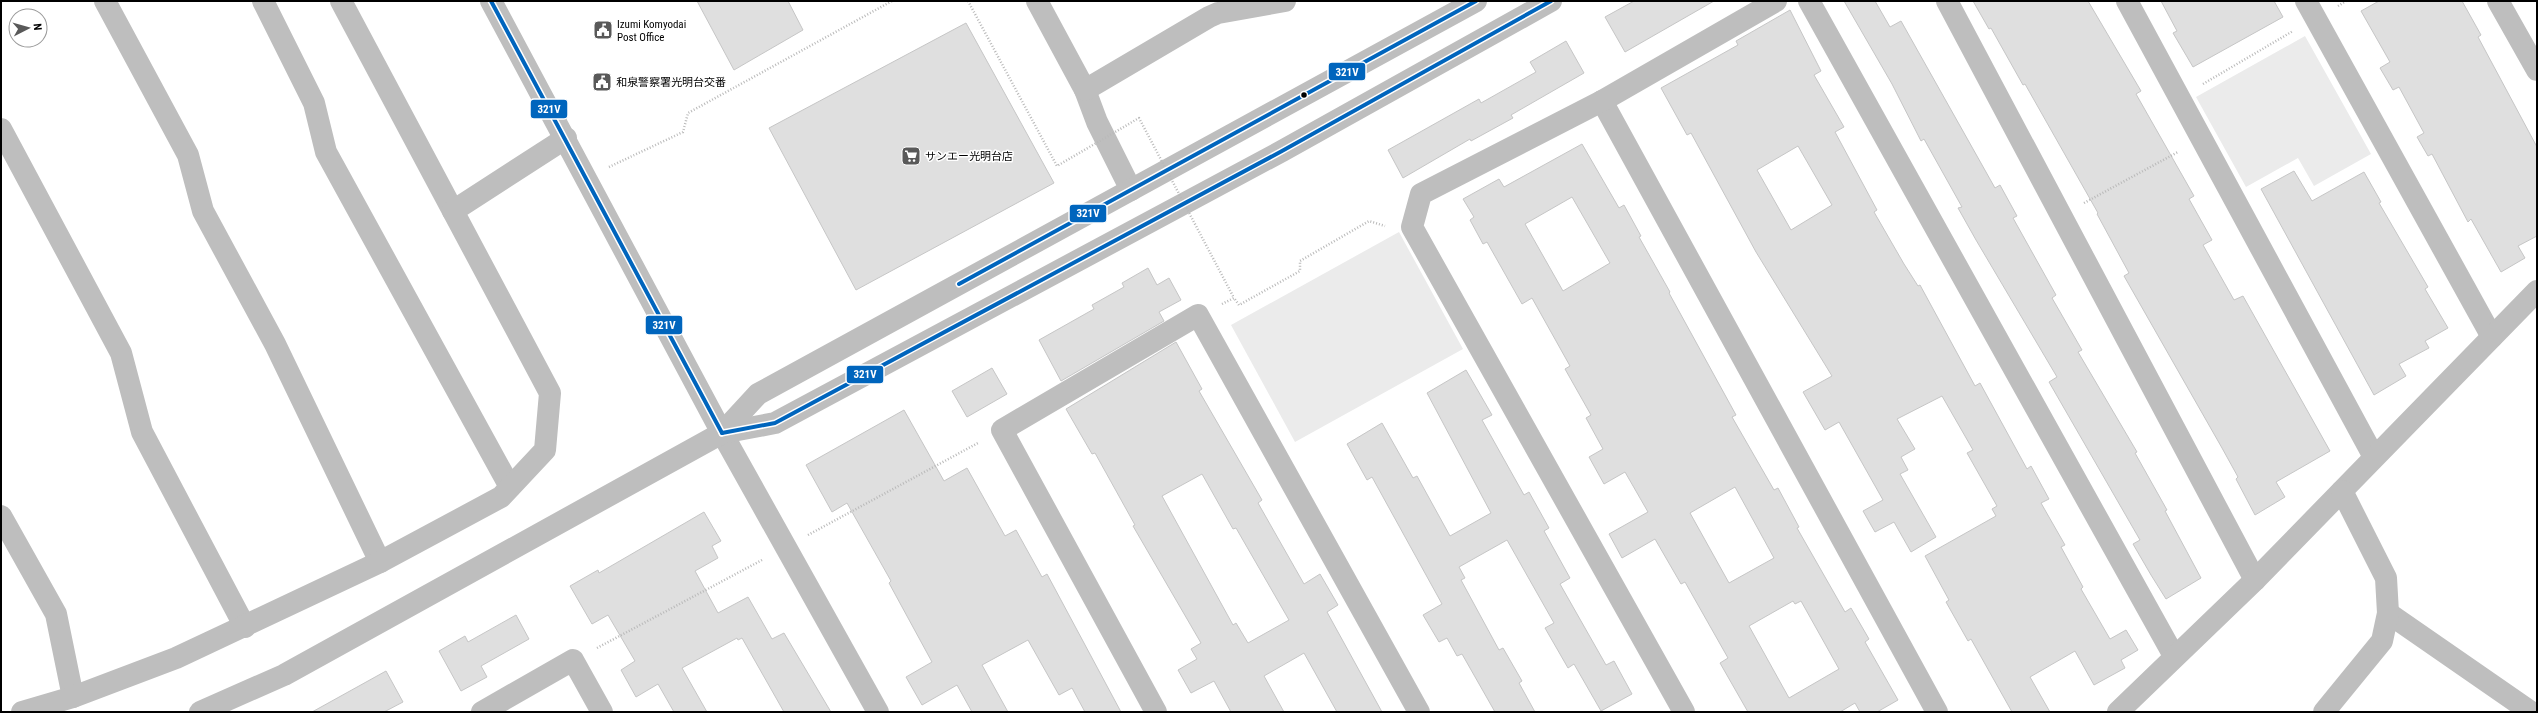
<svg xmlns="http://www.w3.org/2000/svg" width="2538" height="713" font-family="'Roboto Condensed','Noto Sans JP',sans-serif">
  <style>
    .green { fill: #ebebeb }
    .building { fill: #dfdfdf; stroke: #c6c6c6; fill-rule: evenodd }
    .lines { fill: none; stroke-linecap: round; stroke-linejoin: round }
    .path { stroke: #b9b9b9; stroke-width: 2.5; stroke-dasharray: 1 2; stroke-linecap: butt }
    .minor { stroke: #bebebe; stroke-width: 22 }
    .path-bridge { stroke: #b9b9b9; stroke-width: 2.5; stroke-dasharray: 1 2; stroke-linecap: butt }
    .bus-1-casing { stroke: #fff; stroke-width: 7 }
    .bus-1 { stroke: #0065bd; stroke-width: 4 }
    .bus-dot { fill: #000; stroke: #fff; stroke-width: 1.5 }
    .labels { text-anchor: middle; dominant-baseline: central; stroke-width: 3; stroke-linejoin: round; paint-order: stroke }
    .poi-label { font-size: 11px; fill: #000; stroke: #fff; text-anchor: start }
    .line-badge { stroke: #fff; stroke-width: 1.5 }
    .badge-label { font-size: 11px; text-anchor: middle; font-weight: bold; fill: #fff }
  </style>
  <rect width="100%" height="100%" fill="#fff"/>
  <g class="green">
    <polygon points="2305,36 2371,154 2314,186 2298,158 2246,187 2196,97"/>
    <polygon points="1399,232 1463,349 1295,442 1231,325"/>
  </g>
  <g class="building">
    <polygon points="697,1 788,1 803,30 734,70"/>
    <polygon points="1634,1 1714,1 1625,52 1605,17"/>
    <polygon points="1844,1 1875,1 1890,27 1901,21 1995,188 2000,185 2017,216 2013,218 2056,295 2052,298 2082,350 2078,352 2137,452 2135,453 2167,510 2165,511 2201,578 2166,599 2151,575 2133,544 2140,540 2049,382 2057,377 1976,240 1958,208 1962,207 1924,139 1921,141 1892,84"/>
    <polygon points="1973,1 2088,1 2141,91 2136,94 2194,196 2189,199 2212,240 2203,245 2234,300 2243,296 2330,451 2276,482 2285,497 2255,515 2236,479 2238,477 2222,448 2124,276 2129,273 2097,214 2098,213 2025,84 2023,85 1991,28 1989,29"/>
    <polygon points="2161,1 2274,1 2283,17 2193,67 2173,33 2177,31"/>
    <polygon points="2379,1 2462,1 2481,35 2478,37 2537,147 2537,236 2518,246 2525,258 2501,272 2471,219 2468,222 2432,154 2428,156 2417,137 2424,133 2399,87 2393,90 2380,68 2390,62 2361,11"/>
    <path d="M1790,10l31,61 -7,4 30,52 -9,5 42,78 -3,2 30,52 14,22 2,-1 55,101 5,-3 47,86 4,-3 18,33 -8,4 24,42 -4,2 22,40 -2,2 29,50 16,-9 12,20 -17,10 4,8 -31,17 -19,-34 -45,26 20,35h-38l-41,-73 -3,2 -22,-39 3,-2 -24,-44 71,-40 -4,-7 5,-3 -30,-53 6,-3 -31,-54 -45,23 18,30 -14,8 7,13 -8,4 36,63 -25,15 -17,-30 -19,10 -12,-21 20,-11 -44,-78 -14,8 -22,-38 29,-16 -76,-124 -65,-119 -4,2 -26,-47 77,-43 -2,-4zM1798,146l34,59 -41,25 -34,-60z"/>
    <polygon points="966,23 1054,183 856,290 769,128"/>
    <polygon points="1566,41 1584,73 1511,115 1513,118 1471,141 1470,139 1403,178 1388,150 1479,99 1481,103 1536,72 1530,62"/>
    <path d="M1582,144l37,64 5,-3 17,31 -2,1 31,55 -1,1 67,122 -4,2 42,73 4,-2 21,39 -2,1 48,84 6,-4 18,31 -4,3 33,58 -21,12h-17l-5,-9 -15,9h-92l-28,-49 8,-5 -43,-76 -4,2 -26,-45 -33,19 -13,-24 39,-22 -23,-40 -21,12 -15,-27 14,-8 -17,-31 5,-3 -26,-46 5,-3 -38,-68 -10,6 -35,-62 -4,2 -13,-24 4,-3 -11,-18 36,-20 5,8zM1572,197l38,66 -47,28 -38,-67zM1735,487l39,71 -45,25 -39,-70zM1793,601l2,3 6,-3 38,68 -50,29 -40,-72z"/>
    <polygon points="2294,171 2312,201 2364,172 2381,202 2379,203 2428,287 2425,289 2448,328 2425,341 2429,348 2399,364 2406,376 2374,395 2261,189"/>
    <polygon points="1148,268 1157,285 1169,278 1181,300 1159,312 1164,321 1061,381 1039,340 1094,309 1092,305 1124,287 1122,283"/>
    <path d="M1176,342l26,47 -3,2 63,109 -4,3 46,81 16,-10 18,31 -11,7 55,100h-45l-33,-59 -40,23 20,36h-53l-17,-31 -23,12 -13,-23 19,-11 -6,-10 10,-6 -68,-117 2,-1 -40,-72 -3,1 -26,-45zM1202,474l31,55 3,-1 53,92 -41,23 -12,-20 -3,2 -71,-129z"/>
    <polygon points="992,368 1007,394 967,417 952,391"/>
    <polygon points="1466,370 1492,415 1482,420 1524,495 1529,492 1549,528 1544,531 1570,578 1560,584 1606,665 1614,661 1632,694 1601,711 1574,664 1568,668 1545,628 1554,623 1507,540 1459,567 1465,578 1461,580 1499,650 1503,648 1522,681 1519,683 1535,712 1495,712 1462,654 1457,656 1447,638 1439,642 1423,615 1442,604 1372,477 1367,480 1347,444 1382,423 1413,478 1417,476 1450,536 1491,513 1427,393"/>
    <polygon points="904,410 944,481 967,468 1005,536 1016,530 1042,577 1047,574 1121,712 1085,712 1072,688 1059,695 1028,640 982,665 1008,712 972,712 957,685 922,705 906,677 932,662 889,583 891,581 847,503 832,512 806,465"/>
    <polygon points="704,512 721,541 712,546 718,558 695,571 718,613 748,597 772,639 784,633 831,712 784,712 742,638 738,640 737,638 682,668 707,712 674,712 658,684 636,697 621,670 635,661 608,615 592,624 570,586 598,570 599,573"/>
    <polygon points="516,615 529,639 481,666 487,677 461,691 439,651 465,636 468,642"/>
    <polygon points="386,671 403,702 384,712 312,712"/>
  </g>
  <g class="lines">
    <g class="path">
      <polyline points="2338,6 2346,1"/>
      <polyline points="2203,84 2293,31"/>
      <polyline points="609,167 683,132 688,113 892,1"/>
      <polyline points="2084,203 2178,152"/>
      <polyline points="1222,304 1234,298 1239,305 1300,271 1300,261 1369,221 1385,226"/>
      <polyline points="808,535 978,443"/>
      <polyline points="597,648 762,560"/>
    </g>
    <g class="minor">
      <polyline points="105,1 188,155 203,211 275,344 380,562"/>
      <polyline points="263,1 314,103 326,152 510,487"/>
      <polyline points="341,1 453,211"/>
      <polyline points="491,1 722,433 878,712"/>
      <polyline points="1037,1 1085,90 1097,122 1131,190"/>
      <polyline points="1809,1 2174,656"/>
      <polyline points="1947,1 2255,580"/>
      <polyline points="2127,1 2374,457"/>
      <polyline points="2306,1 2492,337"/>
      <polyline points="2498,1 2537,70"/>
      <polyline points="1085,90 1209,17 1218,13 1285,1"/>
      <polyline points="1602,101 1937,712"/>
      <polyline points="1,129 121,353 142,432 245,627"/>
      <polyline points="722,433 775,423 1282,151 1551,1"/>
      <polyline points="1,516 56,614 73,697"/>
      <polyline points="2388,613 2531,712"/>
      <polyline points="22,712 73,697 176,658 380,562 501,497 545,450 550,393 453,211 566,138"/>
      <polyline points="200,712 284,675 722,433 758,394 1476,1"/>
      <polyline points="482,712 573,660 602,712"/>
      <polyline points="1156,712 1002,430 1198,315 1419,712"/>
      <polyline points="1684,712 1412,227 1421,194 1602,101 1776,1"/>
      <polyline points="2118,712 2255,580 2537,291"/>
      <polyline points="2324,712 2382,641 2388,613 2386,578 2342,491"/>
    </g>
    <polyline class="path-bridge" points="968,1 1057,166 1139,118 1234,298"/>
    <defs>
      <g id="bus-1">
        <polyline points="491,1 722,433"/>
        <polyline points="959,284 1476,1"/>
        <polyline points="722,433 775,423 1282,151 1551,1"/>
      </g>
    </defs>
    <use href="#bus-1" class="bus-1-casing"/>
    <use href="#bus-1" class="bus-1"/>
  </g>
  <defs>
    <symbol id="civic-square" viewBox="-11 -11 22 22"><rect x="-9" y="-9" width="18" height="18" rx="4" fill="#595959" stroke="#fff"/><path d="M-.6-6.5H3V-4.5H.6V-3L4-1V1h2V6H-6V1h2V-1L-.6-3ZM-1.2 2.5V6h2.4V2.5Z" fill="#fff"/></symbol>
    <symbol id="supermarket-square" viewBox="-11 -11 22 22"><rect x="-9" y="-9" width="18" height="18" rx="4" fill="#595959" stroke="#fff"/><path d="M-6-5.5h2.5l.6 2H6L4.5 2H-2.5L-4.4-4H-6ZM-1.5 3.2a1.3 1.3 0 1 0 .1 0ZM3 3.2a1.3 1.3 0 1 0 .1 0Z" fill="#fff"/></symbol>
  </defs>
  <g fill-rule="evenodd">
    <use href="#civic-square" x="592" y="19" width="22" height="22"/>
    <use href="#civic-square" x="591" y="71" width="22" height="22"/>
    <use href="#supermarket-square" x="900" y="145" width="22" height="22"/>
  </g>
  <circle class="bus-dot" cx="1304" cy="95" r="3.5"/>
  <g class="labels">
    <g class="poi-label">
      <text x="617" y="24">Izumi Komyodai<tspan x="617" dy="13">Post Office</tspan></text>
      <text x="616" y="82">和泉警察署光明台交番</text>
      <text x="925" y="156">サンエー光明台店</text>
    </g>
  </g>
  <g class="line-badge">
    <rect x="1328" y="62" width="38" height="19" rx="4" fill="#0065bd"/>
    <rect x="530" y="99" width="38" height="20" rx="4" fill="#0065bd"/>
    <rect x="1069" y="204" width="38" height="19" rx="4" fill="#0065bd"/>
    <rect x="645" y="315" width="38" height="20" rx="4" fill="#0065bd"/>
    <rect x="846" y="365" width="38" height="19" rx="4" fill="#0065bd"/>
  </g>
  <g class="badge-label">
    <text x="1347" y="76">321V</text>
    <text x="549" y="113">321V</text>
    <text x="1088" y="217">321V</text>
    <text x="664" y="329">321V</text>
    <text x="865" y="378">321V</text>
  </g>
  <rect width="2538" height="713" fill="none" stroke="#000000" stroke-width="4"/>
  <g transform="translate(28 28) rotate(84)"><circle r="19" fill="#ffffff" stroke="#999999"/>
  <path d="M0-3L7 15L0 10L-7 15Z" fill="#595959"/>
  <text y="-6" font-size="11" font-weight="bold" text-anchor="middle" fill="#000000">N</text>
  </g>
</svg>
